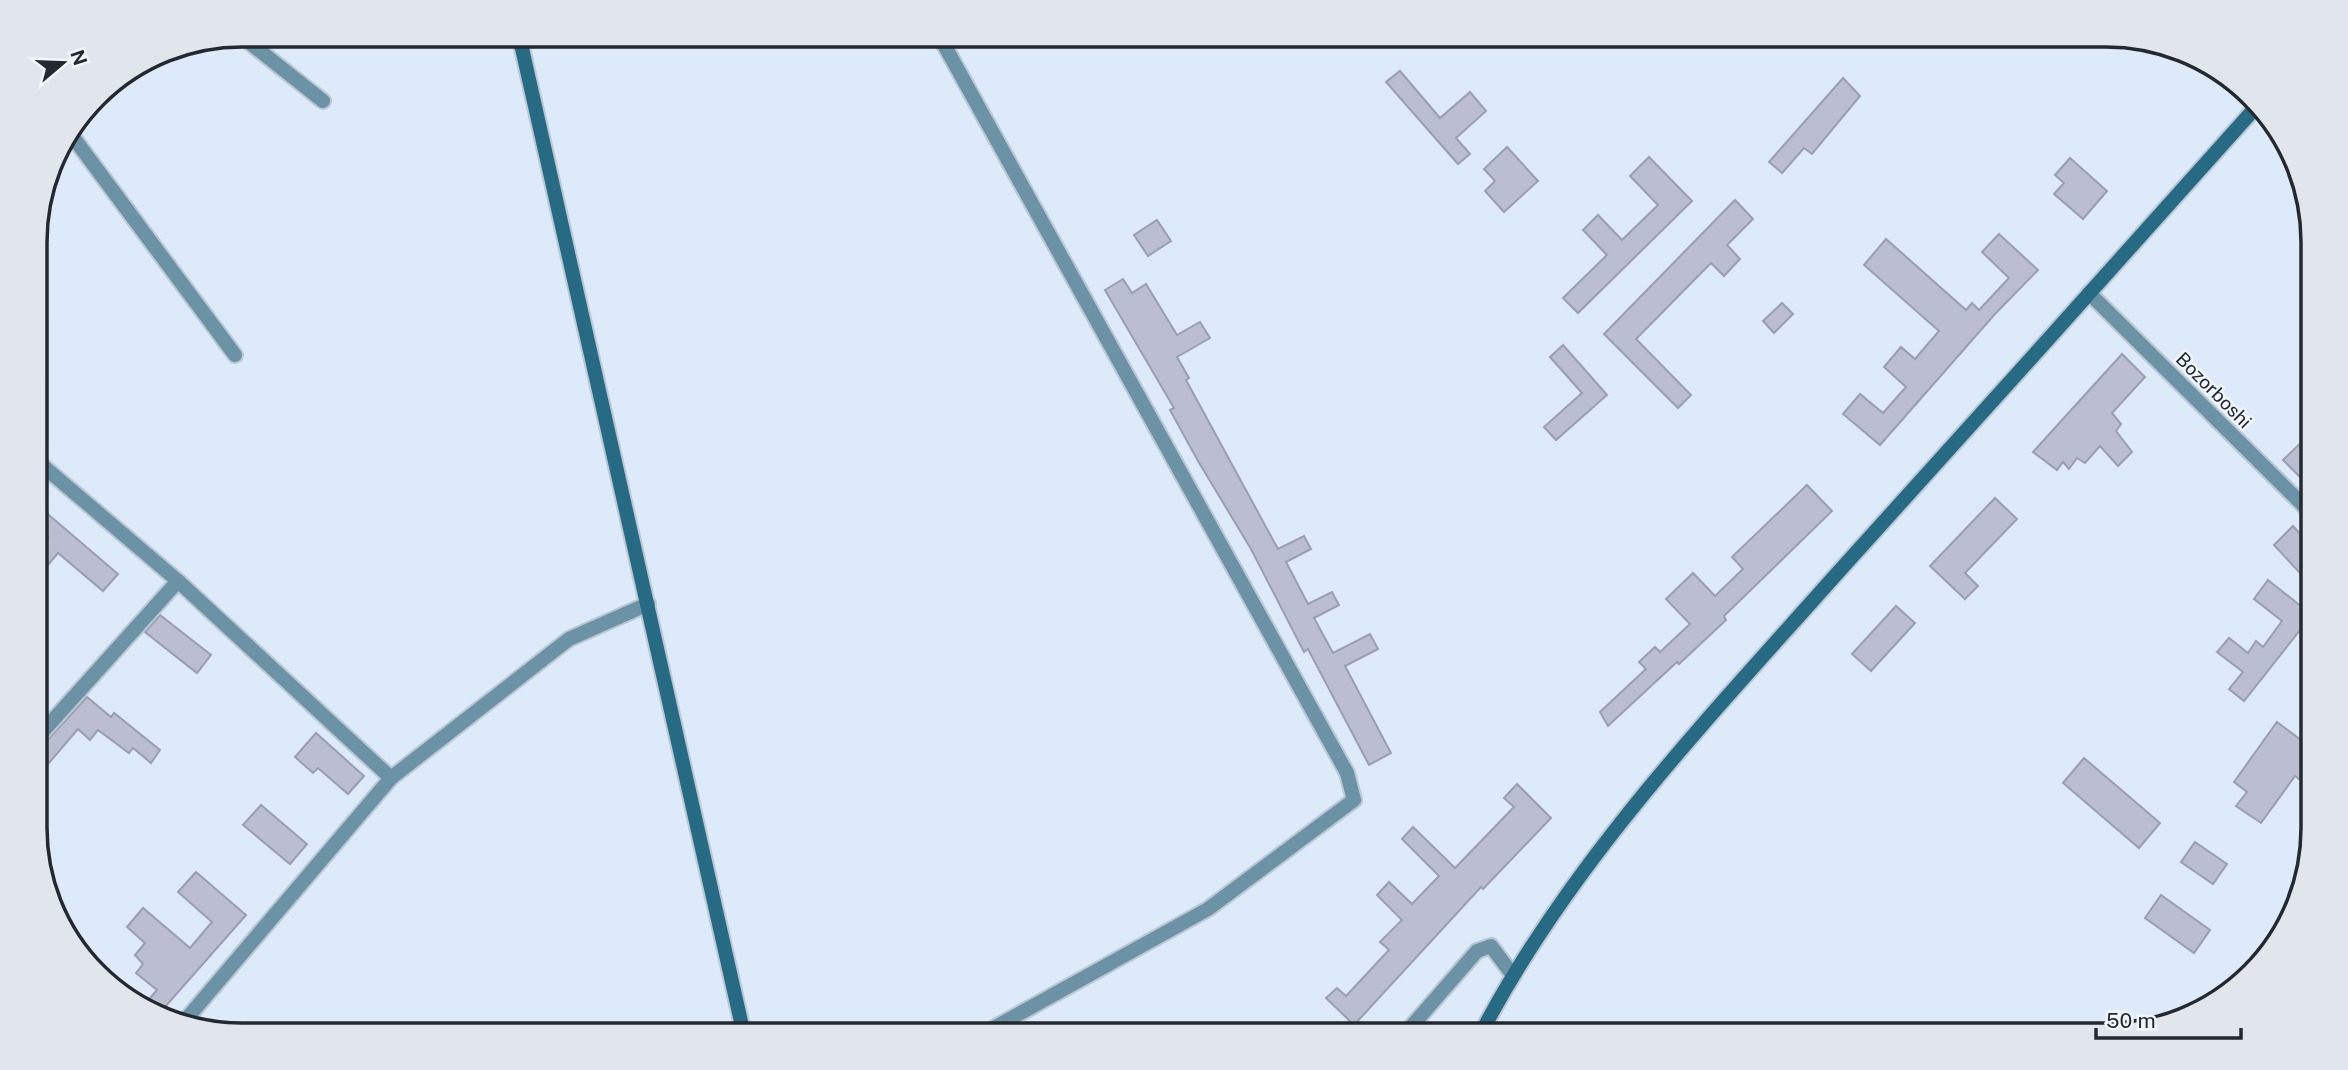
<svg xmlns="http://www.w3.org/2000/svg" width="2348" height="1070" font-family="'Public Sans',sans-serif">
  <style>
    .building { fill: #bbbed1; stroke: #9b9eb1; stroke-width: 2 }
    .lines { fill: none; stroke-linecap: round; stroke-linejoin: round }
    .street-casing { stroke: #bbc7d5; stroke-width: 18 }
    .secondary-casing { stroke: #bbc7d5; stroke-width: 18 }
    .street { stroke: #6b93a5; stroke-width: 14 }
    .secondary { stroke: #266a84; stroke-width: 14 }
    .labels { text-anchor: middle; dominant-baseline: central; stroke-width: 5; stroke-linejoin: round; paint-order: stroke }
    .street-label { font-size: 19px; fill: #24292f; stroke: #f1f6fd }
    .rim { fill: none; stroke: #24292f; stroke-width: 3.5 }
  </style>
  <rect width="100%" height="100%" fill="#dceafa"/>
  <g class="building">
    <polygon points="1400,71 1440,118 1470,92 1486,111 1456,138 1470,154 1458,164 1386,82"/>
    <polygon points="1843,78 1860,96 1812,154 1804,148 1782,173 1769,162"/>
    <polygon points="1507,147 1538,181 1504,212 1485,191 1495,181 1484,169"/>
    <polygon points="1649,157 1692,201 1578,313 1563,298 1607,255 1583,230 1598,215 1622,240 1658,205 1630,176"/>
    <polygon points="2070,158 2107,191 2083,219 2054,194 2064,183 2055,175"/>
    <polygon points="1735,200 1753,219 1727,245 1740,259 1724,276 1711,263 1636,339 1691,395 1678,408 1604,334"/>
    <polygon points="1157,220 1171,241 1148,256 1134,235"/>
    <polygon points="1999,234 2038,270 1995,314 1880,445 1843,414 1860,394 1883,413 1906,387 1884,367 1901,347 1915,359 1939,331 1864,265 1886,239 1966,310 1972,303 1979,310 2009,278 1982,252"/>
    <polygon points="1123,279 1132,293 1146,284 1177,335 1200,322 1210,338 1177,357 1189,378 1186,380 1278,549 1304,536 1311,549 1286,562 1308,604 1332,592 1339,605 1314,618 1333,653 1370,634 1378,649 1345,666 1391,753 1369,765 1308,649 1304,652 1251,549 1198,461 1170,410 1174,408 1105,290"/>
    <polygon points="1782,303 1793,314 1774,333 1763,321"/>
    <polygon points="1563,345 1607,395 1556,440 1544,427 1582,393 1550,357"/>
    <polygon points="2122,354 2145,377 2112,413 2121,424 2116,431 2132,452 2118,466 2100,446 2085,463 2077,458 2069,469 2063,462 2057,470 2033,452"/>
    <polygon points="2312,432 2312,489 2283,460"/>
    <polygon points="1807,485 1832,511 1724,616 1726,620 1679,664 1677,662 1608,726 1600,712 1646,669 1639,662 1655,647 1660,652 1690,624 1666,599 1693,573 1715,596 1743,569 1732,557"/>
    <polygon points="1995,498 2017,519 1965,573 1978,586 1965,599 1930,566"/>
    <polygon points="36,504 118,574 103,591 58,553 36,579 36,551 48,537 36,526"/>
    <polygon points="2293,526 2312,547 2312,586 2274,545"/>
    <polygon points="2268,580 2312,615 2244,701 2229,689 2243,672 2217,652 2229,638 2248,653 2256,641 2263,647 2282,621 2254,599"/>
    <polygon points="1896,606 1915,623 1871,671 1852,654"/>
    <polygon points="160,615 211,655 197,673 145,632"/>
    <polygon points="87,697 111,717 114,713 160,750 151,763 133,748 129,753 98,730 90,740 78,729 37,777 37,747 44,744"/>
    <polygon points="2277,722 2313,749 2313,769 2303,782 2295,776 2261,823 2236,806 2247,792 2234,782"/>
    <polygon points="316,733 364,776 348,794 318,768 313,773 295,757"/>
    <polygon points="2084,758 2160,823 2139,848 2063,783"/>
    <polygon points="1517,784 1551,818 1483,889 1481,887 1354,1025 1326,998 1337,988 1346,996 1389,950 1380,942 1402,920 1377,895 1389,882 1412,904 1439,876 1402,839 1413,827 1455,868 1514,807 1504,798"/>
    <polygon points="261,805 307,844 290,864 243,825"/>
    <polygon points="2195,842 2227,864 2213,884 2181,862"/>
    <polygon points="196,872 246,915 158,1015 144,1005 157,990 136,973 143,964 135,955 145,943 127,927 143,908 190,948 212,922 178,892"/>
    <polygon points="2161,895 2210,930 2194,953 2145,918"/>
  </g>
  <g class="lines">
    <defs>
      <g id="street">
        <polyline points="240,35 323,101"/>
        <polyline points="942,41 1347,773 1354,800 1208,909 981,1035"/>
        <polyline points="70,133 235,355"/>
        <polyline points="2089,293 2312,514"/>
        <polyline points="36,460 178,581 391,778"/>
        <polyline points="37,738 178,581"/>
        <polyline points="183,1023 391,778 569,639 648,604"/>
        <polyline points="1404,1035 1477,951 1491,946 1512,974"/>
      </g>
      <g id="secondary">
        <polyline points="519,35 744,1035"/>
        <path d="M1480,1035c89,-171 226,-314 353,-457 142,-157 283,-314 424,-472"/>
      </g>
    </defs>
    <use href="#street" class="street-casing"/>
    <use href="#secondary" class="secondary-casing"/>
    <use href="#street" class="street"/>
    <use href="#secondary" class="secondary"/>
  </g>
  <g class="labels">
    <g class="street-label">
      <text transform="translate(2214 390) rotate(45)">Bozorboshi</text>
    </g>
  </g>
  <path d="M0 0H2348V1070H0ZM242 47H2106A195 195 0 0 1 2301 242V828A195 195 0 0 1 2106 1023H242A195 195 0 0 1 47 828V242A195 195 0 0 1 242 47Z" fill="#e1e6ed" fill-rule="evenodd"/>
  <path class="rim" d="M242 47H2106A195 195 0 0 1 2301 242V828A195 195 0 0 1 2106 1023H242A195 195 0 0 1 47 828V242A195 195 0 0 1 242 47Z"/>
  <g transform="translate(63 63) rotate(71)" stroke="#f1f6fd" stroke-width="5" paint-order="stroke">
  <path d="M0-5L12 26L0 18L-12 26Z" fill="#24292f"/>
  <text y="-10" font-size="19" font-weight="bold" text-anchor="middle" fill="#24292f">N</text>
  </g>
  <path d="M2096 1028v10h145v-10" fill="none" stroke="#24292f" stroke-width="3.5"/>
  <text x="2106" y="1028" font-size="21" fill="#24292f" stroke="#f1f6fd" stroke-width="5" paint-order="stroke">50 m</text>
</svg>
